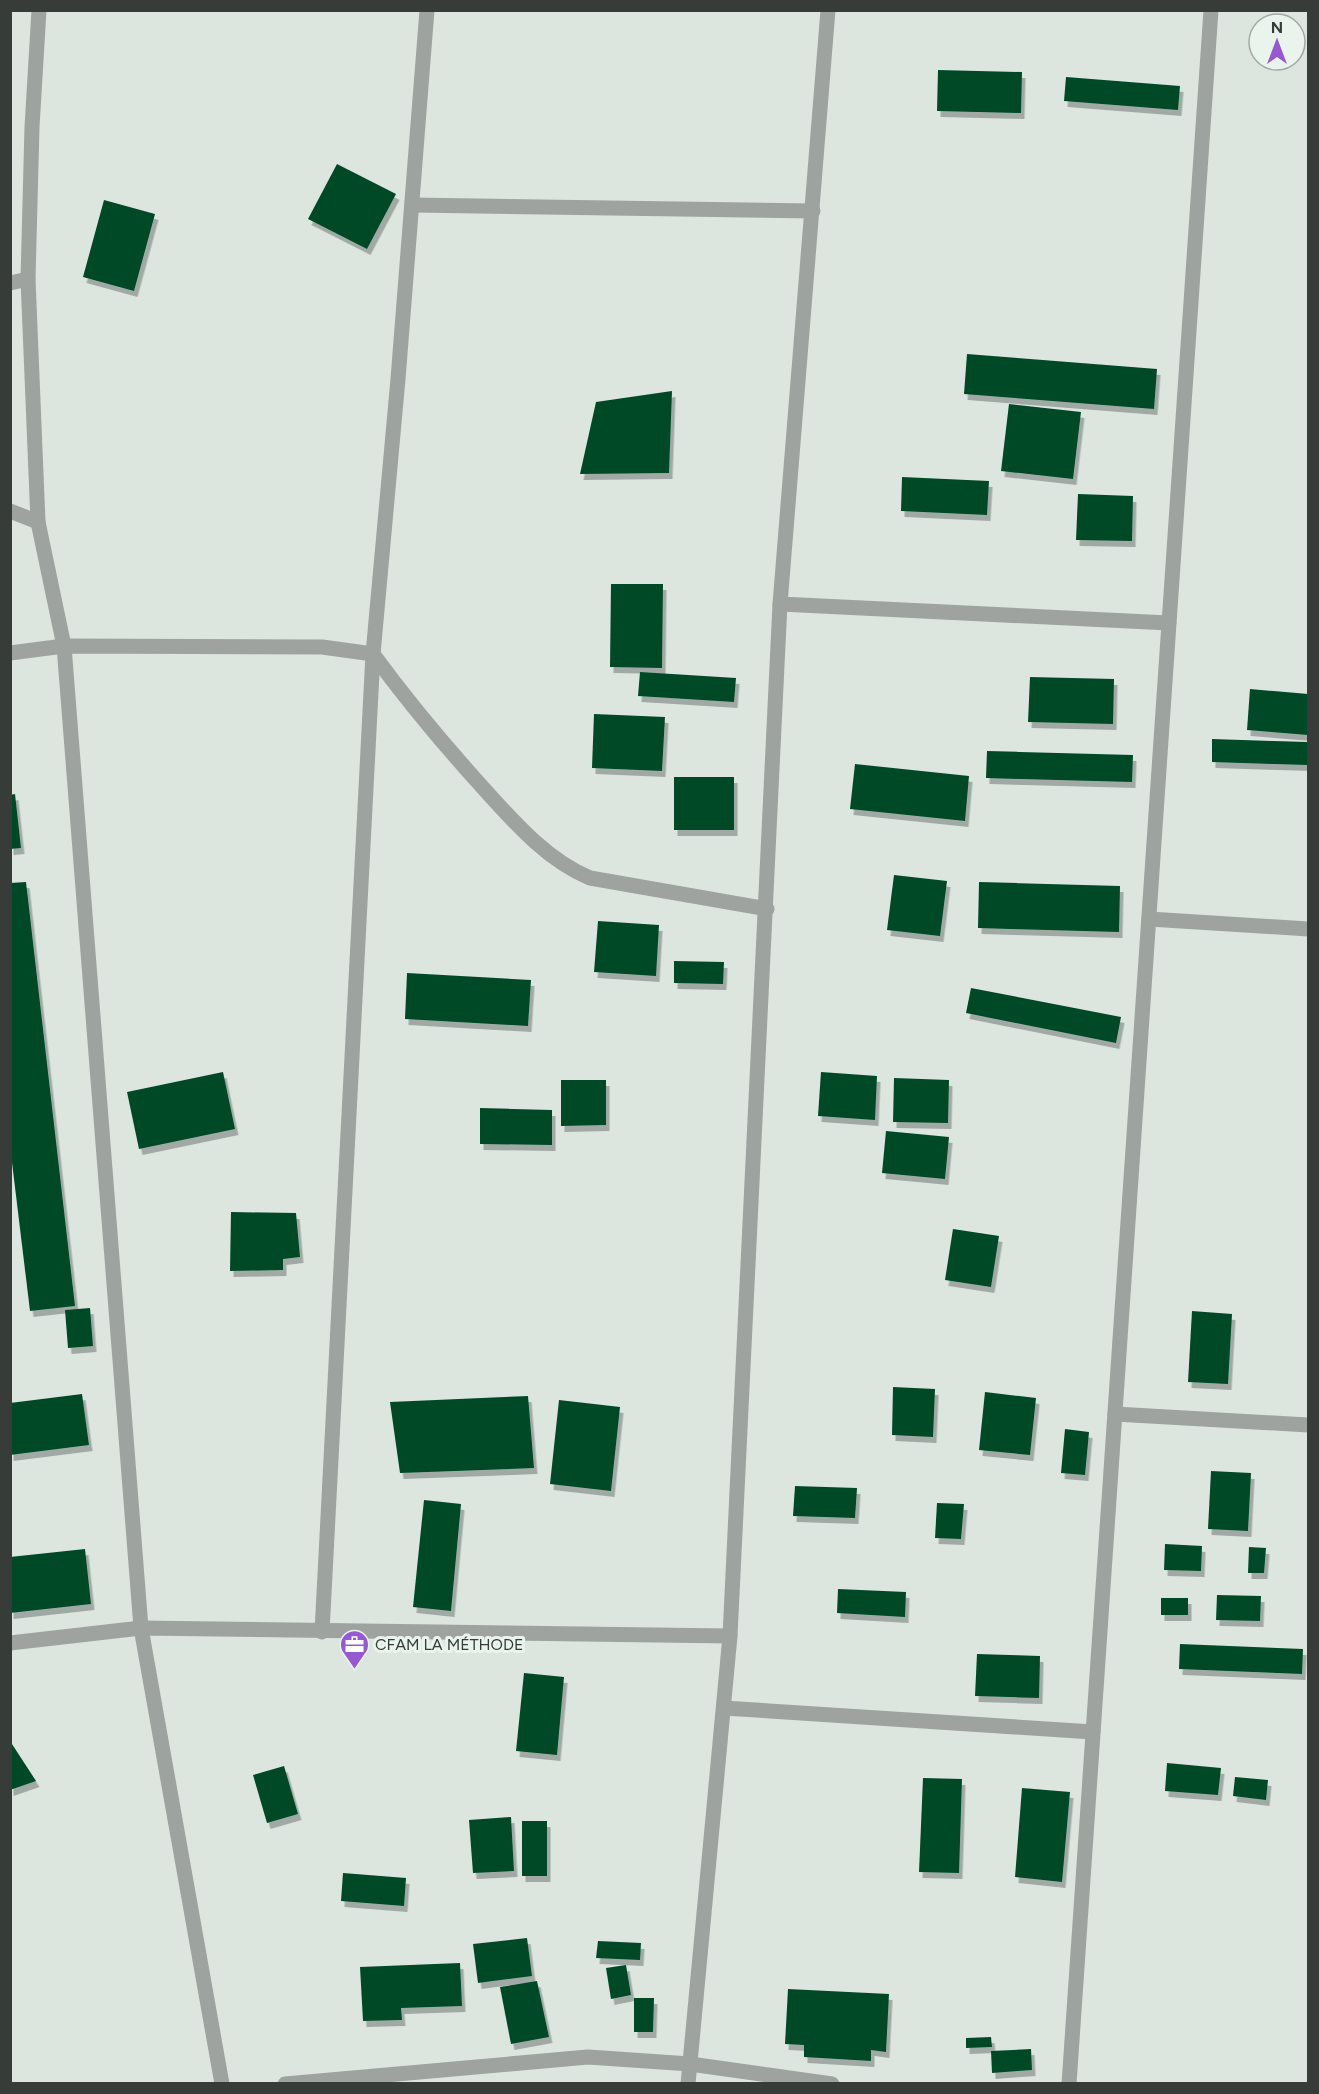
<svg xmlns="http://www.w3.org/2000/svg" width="1319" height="2094" font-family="Figtree,sans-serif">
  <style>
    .building { fill: #004a27; filter: url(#shadow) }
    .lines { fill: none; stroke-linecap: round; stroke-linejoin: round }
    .street { stroke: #9fa3a0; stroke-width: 15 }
    .labels { text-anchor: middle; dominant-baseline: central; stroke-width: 6; stroke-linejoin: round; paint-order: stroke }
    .poi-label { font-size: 16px; fill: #383c39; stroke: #e9f4ec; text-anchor: start }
  </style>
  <defs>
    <filter id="shadow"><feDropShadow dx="3.5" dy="6" stdDeviation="0" flood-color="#0004"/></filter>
  </defs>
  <rect width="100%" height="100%" fill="#dce6df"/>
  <g class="building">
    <polygon points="938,70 1022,72 1021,113 937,111"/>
    <polygon points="1066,77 1180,86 1178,110 1064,101"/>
    <polygon points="337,164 396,194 367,249 308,219"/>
    <polygon points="104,200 155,214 134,291 83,277"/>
    <polygon points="967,354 1157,369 1154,409 964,394"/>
    <polygon points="672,391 669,473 580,474 596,402"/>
    <polygon points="1009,404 1081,412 1073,479 1001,471"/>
    <polygon points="902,477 989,481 987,515 901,511"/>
    <polygon points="1078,494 1133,496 1132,541 1076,540"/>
    <polygon points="611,584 663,584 662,668 610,667"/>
    <polygon points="640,672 736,678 734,702 638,696"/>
    <polygon points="1030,677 1114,679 1113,724 1028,722"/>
    <polygon points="1250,689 1308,694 1308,735 1247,730"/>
    <polygon points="594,714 665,717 662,771 592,768"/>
    <polygon points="1212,739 1308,742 1308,765 1212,762"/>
    <polygon points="987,751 1133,755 1132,782 986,778"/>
    <polygon points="855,764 969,776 965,821 850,809"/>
    <rect x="674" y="777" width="60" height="53"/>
    <polygon points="15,794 21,848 10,849 10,795"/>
    <polygon points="894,875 947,881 940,936 887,930"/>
    <polygon points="26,882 75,1306 30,1311 10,1146 10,883"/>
    <polygon points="979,882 1120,886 1119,932 978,928"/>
    <polygon points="598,921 659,925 656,976 594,972"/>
    <polygon points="674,961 724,962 723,984 674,983"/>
    <polygon points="407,973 531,980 528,1026 405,1019"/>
    <polygon points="971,988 1121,1017 1116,1043 966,1013"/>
    <polygon points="223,1072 235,1129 139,1149 127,1092"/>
    <polygon points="821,1072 877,1076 875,1120 818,1116"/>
    <polygon points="894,1078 949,1080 948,1123 893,1122"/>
    <polygon points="561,1080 606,1080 606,1125 561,1126"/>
    <polygon points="480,1108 552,1110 552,1145 480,1144"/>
    <polygon points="886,1131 949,1137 945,1179 882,1173"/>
    <polygon points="231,1212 296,1213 300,1257 283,1259 283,1270 230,1271"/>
    <polygon points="953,1229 999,1236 991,1287 945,1280"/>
    <polygon points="90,1308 93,1346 68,1348 65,1310"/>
    <polygon points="1192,1311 1232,1314 1228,1384 1188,1382"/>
    <polygon points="893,1387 935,1389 933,1437 892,1435"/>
    <polygon points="985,1392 1036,1398 1030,1455 979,1450"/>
    <polygon points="82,1394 89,1445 10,1455 10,1403"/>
    <polygon points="528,1396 534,1468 400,1473 390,1402"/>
    <polygon points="559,1400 620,1407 611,1491 550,1484"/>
    <polygon points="1065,1429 1089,1432 1085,1475 1061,1473"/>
    <polygon points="1211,1471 1251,1473 1248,1531 1208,1529"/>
    <polygon points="795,1486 857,1488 855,1518 793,1516"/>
    <polygon points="424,1500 461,1504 451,1611 413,1607"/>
    <polygon points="937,1503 964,1504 961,1539 935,1538"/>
    <polygon points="1165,1544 1202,1546 1201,1571 1164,1570"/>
    <polygon points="1249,1547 1266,1548 1264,1573 1248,1573"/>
    <polygon points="85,1549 91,1604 10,1613 10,1557"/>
    <polygon points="838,1589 906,1592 905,1617 837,1613"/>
    <polygon points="1217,1595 1261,1596 1260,1621 1216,1620"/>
    <rect x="1161" y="1598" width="27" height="17"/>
    <polygon points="1180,1644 1303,1649 1302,1674 1179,1669"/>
    <polygon points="977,1654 1040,1656 1039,1698 975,1696"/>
    <polygon points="524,1673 564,1677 557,1755 516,1751"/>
    <polygon points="10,1741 36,1781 10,1790"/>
    <polygon points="1167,1763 1221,1768 1218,1795 1165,1791"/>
    <polygon points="284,1766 298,1814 267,1823 253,1775"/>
    <polygon points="1235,1777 1268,1780 1266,1800 1233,1796"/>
    <polygon points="923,1778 962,1779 959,1873 919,1872"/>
    <polygon points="1022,1788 1070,1792 1062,1882 1015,1877"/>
    <polygon points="511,1817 514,1871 473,1873 469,1820"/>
    <rect x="522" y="1821" width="25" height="55"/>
    <polygon points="343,1873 406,1878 404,1906 341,1901"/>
    <polygon points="527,1938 532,1976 478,1983 473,1944"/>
    <polygon points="598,1941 641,1943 640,1960 596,1958"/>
    <polygon points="460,1963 462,2006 401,2008 402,2020 363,2021 360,1967"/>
    <polygon points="626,1965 631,1995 611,1999 606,1968"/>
    <polygon points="537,1981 549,2037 511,2044 500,1987"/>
    <polygon points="788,1989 889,1994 886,2052 871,2050 871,2061 804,2057 804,2045 785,2044"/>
    <polygon points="634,1998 654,1998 653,2032 634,2032"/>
    <polygon points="991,2037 992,2047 966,2048 966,2038"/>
    <polygon points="1031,2049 1032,2070 992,2073 991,2051"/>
  </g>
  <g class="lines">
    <g class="street">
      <polyline points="39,10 32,127 28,279 38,522 64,646 141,1628 222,2084"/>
      <polyline points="412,205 813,211"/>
      <polyline points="10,283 28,279"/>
      <polyline points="10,511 38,522"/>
      <polyline points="780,604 1169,623"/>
      <path d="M10,653l54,-7 258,1 51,7c35,48 72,92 112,136 30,33 63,71 105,88l177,31"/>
      <polyline points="1149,919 1308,929"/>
      <polyline points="1115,1414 1308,1425"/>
      <polyline points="322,1632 373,654 398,379 427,10"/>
      <polyline points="10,1643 141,1628 730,1636"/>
      <polyline points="724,1708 1093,1732"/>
      <polyline points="285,2084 588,2057 690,2064 832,2084"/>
      <polyline points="688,2084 730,1636 780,604 828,10"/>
      <polyline points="1069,2084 1211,10"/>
    </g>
  </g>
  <defs>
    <symbol id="office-pin" viewBox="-11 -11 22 30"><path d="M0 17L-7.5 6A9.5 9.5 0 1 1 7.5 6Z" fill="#9659d0" stroke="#e9f4ec"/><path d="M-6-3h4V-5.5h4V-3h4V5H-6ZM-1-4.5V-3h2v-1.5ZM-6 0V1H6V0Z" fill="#fff"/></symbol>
  </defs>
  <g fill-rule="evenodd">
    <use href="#office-pin" x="338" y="1628" width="33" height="45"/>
  </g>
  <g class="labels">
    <g class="poi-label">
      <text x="375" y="1644">CFAM LA MÉTHODE</text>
    </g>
  </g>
  <rect width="1319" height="2094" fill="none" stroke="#383c39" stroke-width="24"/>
  <g transform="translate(1277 42)"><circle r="28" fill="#e9f4ec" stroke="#a2aaa4" stroke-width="1.5"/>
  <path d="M0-4.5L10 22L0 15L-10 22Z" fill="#9659d0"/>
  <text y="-9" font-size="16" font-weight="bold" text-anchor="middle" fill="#383c39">N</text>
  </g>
</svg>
